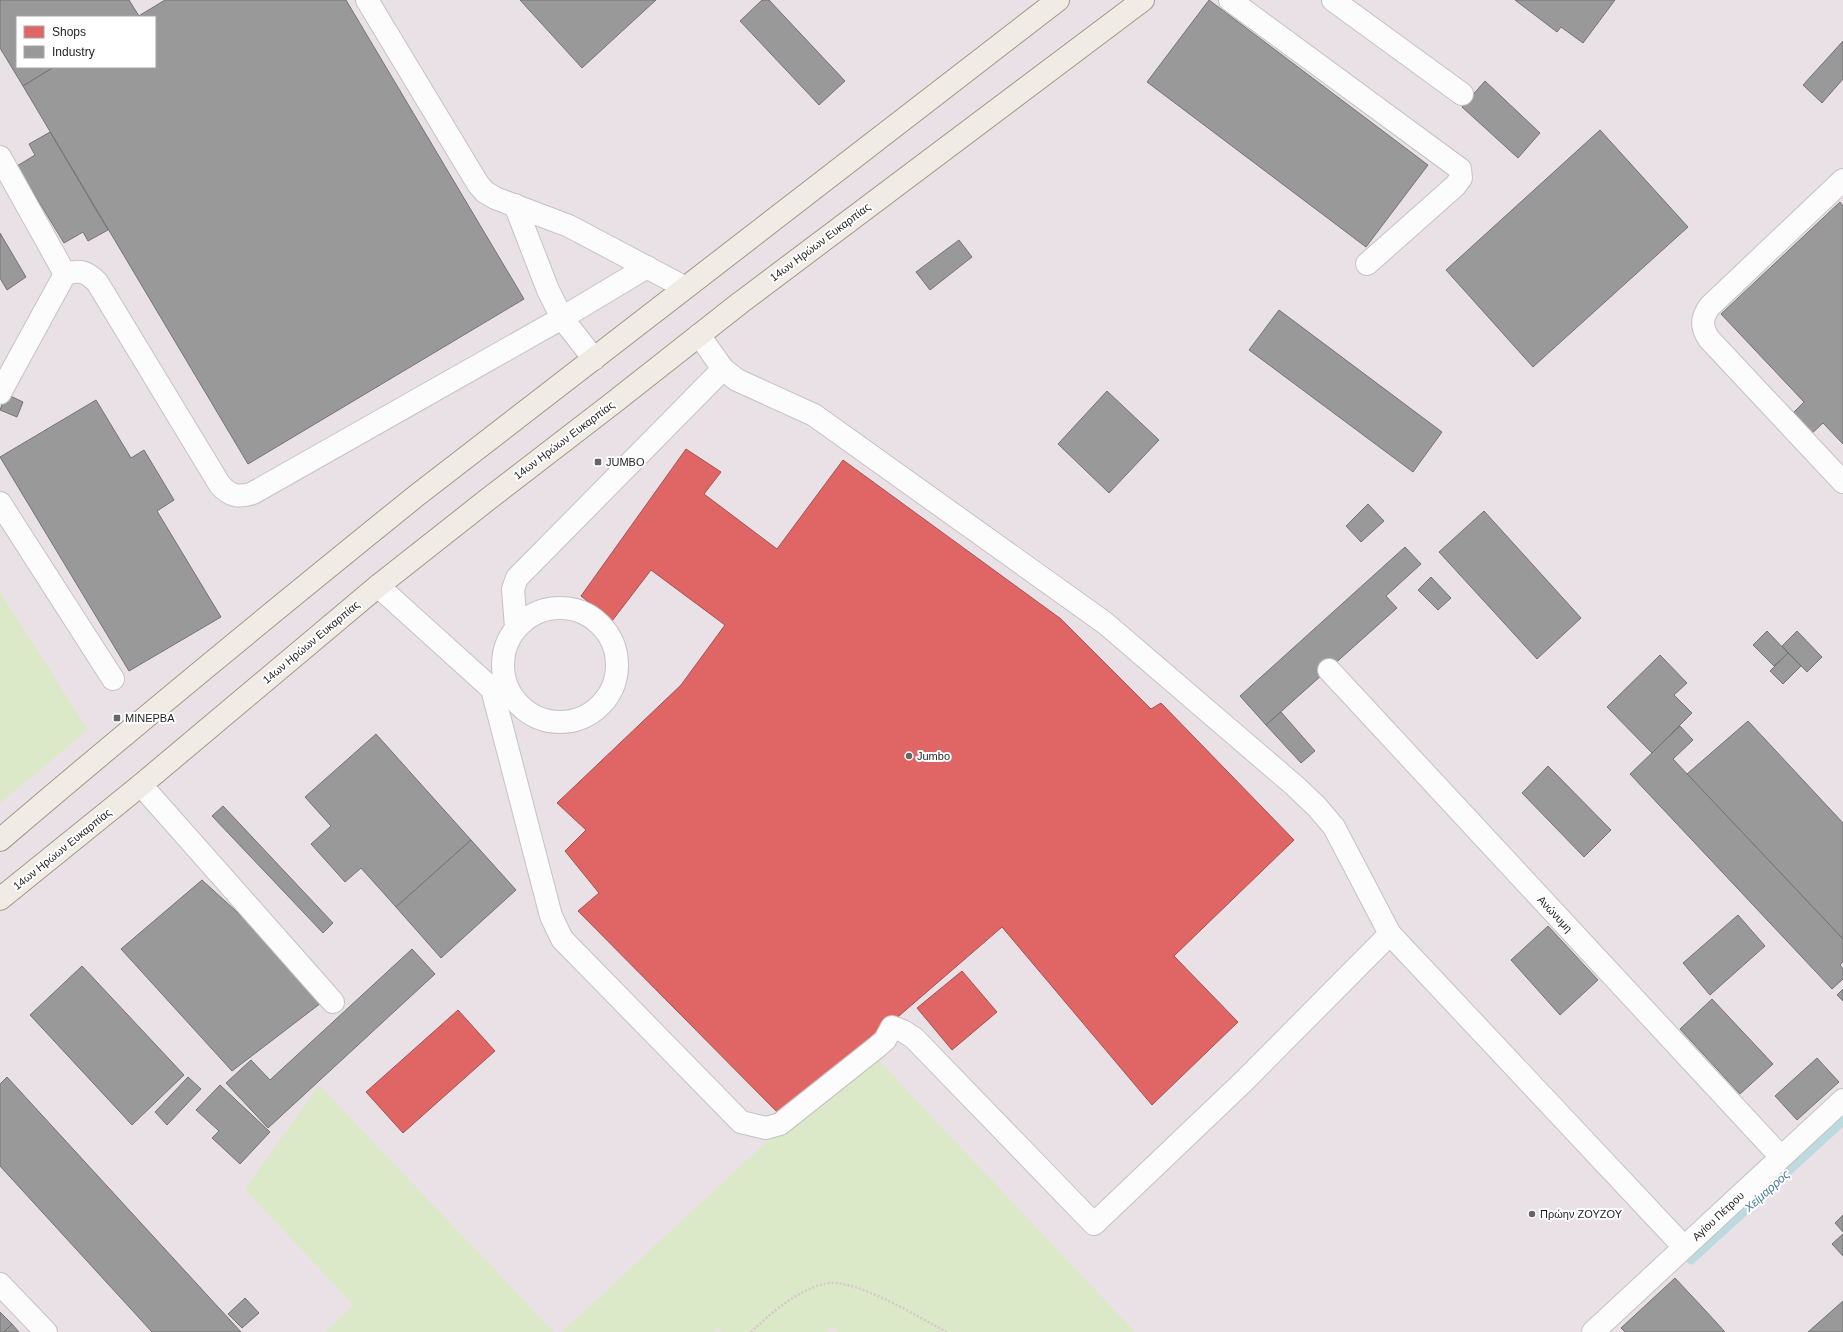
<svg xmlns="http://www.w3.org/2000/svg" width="1843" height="1332" font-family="Helvetica,sans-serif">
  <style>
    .industrial { fill: #eae1e7; fill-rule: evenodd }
    .grass { fill: #dce9c8 }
    .shops { fill: #e06666; stroke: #a65151 }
    .industry { fill: #999; stroke: #747474 }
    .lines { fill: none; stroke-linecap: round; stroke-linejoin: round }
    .stream { stroke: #bddbdf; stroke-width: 9 }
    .minor-casing { stroke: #c4c3c2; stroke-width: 24 }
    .major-casing { stroke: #a39786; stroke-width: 24 }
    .path { stroke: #d6c8c7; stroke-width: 2.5; stroke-dasharray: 2 2; stroke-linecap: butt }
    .minor { stroke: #fcfcfc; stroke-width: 22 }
    .major { stroke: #f0ebe5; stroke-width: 22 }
    .poi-dot { fill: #676665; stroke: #fff; stroke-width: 1.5 }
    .labels { text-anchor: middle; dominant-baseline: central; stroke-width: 4; stroke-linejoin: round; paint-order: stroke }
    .street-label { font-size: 11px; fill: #1f1f1f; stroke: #fff }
    .poi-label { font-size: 11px; fill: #1f1f1f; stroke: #fff; text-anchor: start }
    .water-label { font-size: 12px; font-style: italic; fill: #49799c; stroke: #fff }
  </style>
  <rect width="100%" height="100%" fill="#edebe8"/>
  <path class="industrial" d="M0,0h1843v1332h-1843zM17,17h138v50h-138z"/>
  <g class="grass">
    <polygon points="0,592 88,730 0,803"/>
    <polygon points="867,1048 1135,1332 838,1332 833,1326 826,1332 722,1332 718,1328 714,1332 562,1332"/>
    <polygon points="319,1085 554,1332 325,1332 353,1305 245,1189"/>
  </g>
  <g class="shops">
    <polygon points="686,449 721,472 704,494 777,549 843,460 1061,619 1151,709 1161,703 1294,840 1174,956 1238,1022 1152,1105 1002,927 782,1117 578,911 599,893 565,851 586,830 557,803 681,685 725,625 651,570 612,621 581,596"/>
    <polygon points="962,971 997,1012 952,1050 917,1008"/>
    <polygon points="458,1010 495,1051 403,1133 366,1092"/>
  </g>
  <g class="industry">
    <polygon points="0,0 129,0 139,16 137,17 17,17 17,67 54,67 23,86 0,48"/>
    <polygon points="165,0 346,0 524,299 248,464 23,86 54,67 155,67 155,17 137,17"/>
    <polygon points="520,0 656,0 582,68"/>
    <polygon points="762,0 769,0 845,81 819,105 740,21"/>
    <polygon points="1209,0 1428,165 1366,247 1147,82"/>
    <polygon points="1515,0 1615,0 1583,43 1561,27 1557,32"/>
    <polygon points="1843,41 1843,79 1822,103 1803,85"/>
    <polygon points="1485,81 1540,133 1518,158 1462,107"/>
    <polygon points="1600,130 1688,227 1533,367 1446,270"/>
    <polygon points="50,132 108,230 88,241 83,232 64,243 17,166 35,155 29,144"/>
    <polygon points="1840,202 1843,206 1843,444 1823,423 1808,437 1789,417 1804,402 1721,314"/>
    <polygon points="0,233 26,277 7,290 0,278"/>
    <polygon points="959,240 972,257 930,290 916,272"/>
    <polygon points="1279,310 1442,432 1413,472 1249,350"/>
    <polygon points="1107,391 1159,440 1109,493 1058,444"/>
    <polygon points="6,394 23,402 17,417 0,410"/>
    <polygon points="96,400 131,458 144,450 174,500 157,511 221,617 129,671 0,457"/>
    <polygon points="1368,504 1384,521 1361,542 1346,526"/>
    <polygon points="1484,511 1581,618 1537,659 1439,552"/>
    <polygon points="1405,547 1421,564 1386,596 1397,608 1266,725 1240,696"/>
    <polygon points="1431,577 1451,598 1438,610 1418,590"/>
    <polygon points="1767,631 1788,653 1774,666 1753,645"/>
    <polygon points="1797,631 1822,657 1807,672 1782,646"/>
    <polygon points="1788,653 1801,666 1783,684 1770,671"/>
    <polygon points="1660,655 1687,683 1674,695 1692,713 1652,753 1607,707"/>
    <polygon points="1281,712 1315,751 1301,763 1266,725"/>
    <polygon points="1748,721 1843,823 1843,939 1687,774"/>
    <polygon points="1680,726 1693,740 1673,759 1843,939 1843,962 1840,965 1843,969 1843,979 1832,989 1630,774"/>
    <polygon points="376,734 471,840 396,907 361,868 345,882 311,844 331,826 305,797"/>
    <polygon points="1548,766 1611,830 1584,857 1522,793"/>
    <polygon points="223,806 333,923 323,933 212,816"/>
    <polygon points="471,840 516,890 441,958 396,907"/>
    <polygon points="202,880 260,933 321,1003 232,1071 121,949"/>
    <polygon points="1738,915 1765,946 1710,995 1683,963"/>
    <polygon points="1548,926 1598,980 1560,1015 1511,960"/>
    <polygon points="412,949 435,974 268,1128 226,1083 251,1060 270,1080"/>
    <polygon points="82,966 184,1075 132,1125 30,1015"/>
    <polygon points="1843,989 1843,1001 1837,995"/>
    <polygon points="1712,999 1773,1064 1740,1094 1680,1029"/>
    <polygon points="1817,1058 1839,1082 1797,1120 1775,1096"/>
    <polygon points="7,1077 241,1332 152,1332 0,1166 0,1084"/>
    <polygon points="188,1077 201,1089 167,1125 155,1112"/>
    <polygon points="220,1085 270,1132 240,1164 212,1138 219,1131 196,1110"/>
    <polygon points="1843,1215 1843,1232 1835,1223"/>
    <polygon points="1843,1234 1843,1256 1832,1244"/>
    <polygon points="1675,1278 1704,1309 1725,1332 1625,1332 1621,1328"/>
    <polygon points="245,1298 259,1313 242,1328 228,1314"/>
    <polygon points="1843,1301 1843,1332 1808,1332"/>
    <polygon points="0,1312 12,1324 4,1332 0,1332"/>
    <polygon points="12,1324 19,1332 4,1332"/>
  </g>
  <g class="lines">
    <polyline class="stream" points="1691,1260 1843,1121"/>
    <defs>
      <g id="minor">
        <polyline points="367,0 478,184 485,192 495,198 569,226 684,287"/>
        <polyline points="1230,0 1460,169 1461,178 1455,186 1367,264"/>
        <polyline points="1333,0 1462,94"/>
        <polyline points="0,157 65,274"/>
        <path d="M1843,180l-133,126c-9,12 -9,21 -1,33l134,143"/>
        <polyline points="515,205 548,290 562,318 594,359"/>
        <polyline points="699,335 723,369 737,380 814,415 1105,623 1295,786 1317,807 1334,827 1390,934 1684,1247"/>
        <path d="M0,393l65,-119c14,-5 22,-2 32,8l123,203c10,11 19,13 33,8l309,-175 85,-51"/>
        <polyline points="0,503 113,679"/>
        <polyline points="378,586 492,689 551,916 562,939 741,1122 766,1128 780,1124 877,1047 885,1040 892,1027 903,1031 914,1038 1094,1224 1242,1083 1390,934"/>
        <circle cx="560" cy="665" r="57"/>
        <polyline points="516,628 513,589 517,578 723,369"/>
        <polyline points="1329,670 1781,1157"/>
        <polyline points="141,785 333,1002"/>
        <polyline points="0,1284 46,1332"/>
        <polyline points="1593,1332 1843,1100"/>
      </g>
      <g id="major">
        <path d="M0,840c137,-117 276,-231 416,-344l642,-496"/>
        <polyline points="0,899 141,785 378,586 487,500 613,403 740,303 1143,0"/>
      </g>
    </defs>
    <use href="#minor" class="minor-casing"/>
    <use href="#major" class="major-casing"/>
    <path class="path" d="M751,1332c20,-19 45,-41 73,-48 30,-8 95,34 123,48"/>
    <use href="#minor" class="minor"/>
    <use href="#major" class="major"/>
  </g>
  <g class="poi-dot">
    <rect x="594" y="458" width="8" height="8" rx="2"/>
    <rect x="113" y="714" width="8" height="8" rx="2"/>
    <circle cx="909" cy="756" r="4"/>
    <circle cx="1532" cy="1214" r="4"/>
  </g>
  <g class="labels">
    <g class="street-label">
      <text transform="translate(820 242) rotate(-37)">14ων Ηρώων Ευκαρπίας</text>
      <text transform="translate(564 440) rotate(-37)">14ων Ηρώων Ευκαρπίας</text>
      <text transform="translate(311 642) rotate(-40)">14ων Ηρώων Ευκαρπίας</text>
      <text transform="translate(62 849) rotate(-39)">14ων Ηρώων Ευκαρπίας</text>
      <text transform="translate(1555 914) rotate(47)">Ανώνυμη</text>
      <text transform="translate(1718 1216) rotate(-43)">Αγίου Πέτρου</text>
    </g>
    <g class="poi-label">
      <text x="606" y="462">JUMBO</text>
      <text x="125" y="718">ΜΙΝΕΡΒΑ</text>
      <text x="917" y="756">Jumbo</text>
      <text x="1540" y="1214">Πρώην ΖΟΥΖΟΥ</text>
    </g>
    <g class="water-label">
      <text transform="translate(1767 1191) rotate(-42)">Χείμαρρος</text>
    </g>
  </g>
  <rect x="16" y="16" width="140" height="52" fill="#ffffff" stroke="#a5a5a5"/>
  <rect x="24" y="26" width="20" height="12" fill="#e06666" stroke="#a5a5a5"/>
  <text x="52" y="36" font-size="12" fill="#1f1f1f">Shops</text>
  <rect x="24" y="46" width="20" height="12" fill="#999999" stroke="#a5a5a5"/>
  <text x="52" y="56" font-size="12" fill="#1f1f1f">Industry</text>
</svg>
